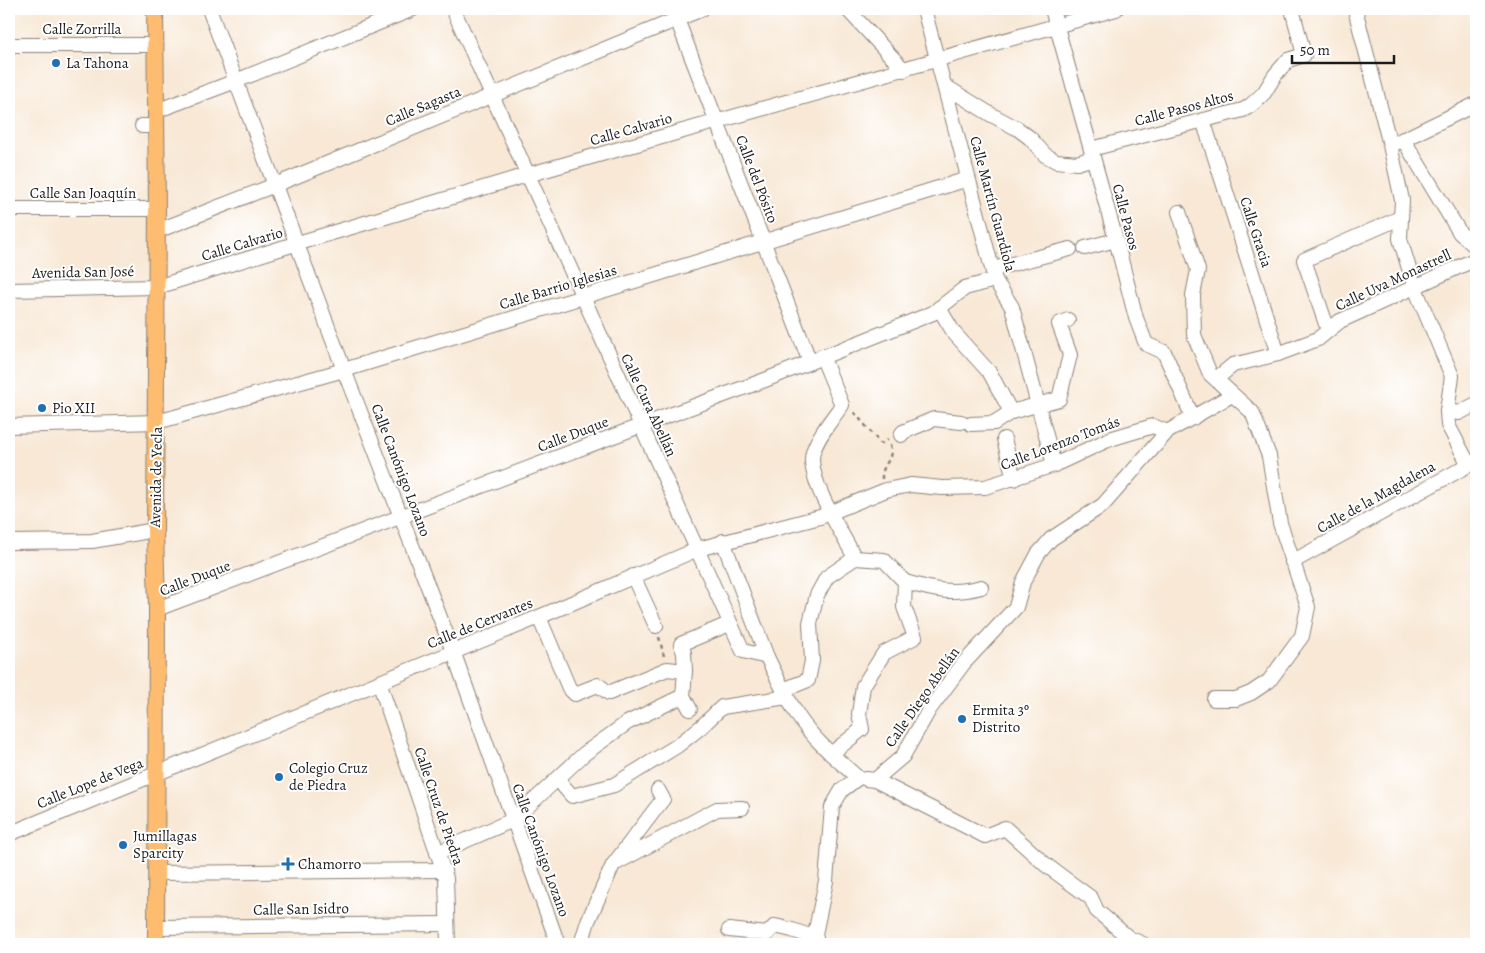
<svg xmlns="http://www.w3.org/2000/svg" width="1485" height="953" font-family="Alegreya,serif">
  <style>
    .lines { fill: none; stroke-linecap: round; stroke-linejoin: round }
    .minor-casing { stroke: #8a8278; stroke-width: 16 }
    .major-casing { stroke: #8a8278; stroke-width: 18 }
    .path { stroke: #8a8278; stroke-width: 2.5; stroke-dasharray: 4 4; stroke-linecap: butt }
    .minor { stroke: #fff; stroke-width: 14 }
    .major { stroke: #fdbc6f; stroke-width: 16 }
    .poi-dot { fill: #1f6fb2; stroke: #fff; stroke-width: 2 }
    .labels { text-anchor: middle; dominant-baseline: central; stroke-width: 4; stroke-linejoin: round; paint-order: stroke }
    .street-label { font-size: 15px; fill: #1c1c1c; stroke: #fff }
    .poi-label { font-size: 15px; fill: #1c1c1c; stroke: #fff; text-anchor: start }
  </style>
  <rect width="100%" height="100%" fill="#fff"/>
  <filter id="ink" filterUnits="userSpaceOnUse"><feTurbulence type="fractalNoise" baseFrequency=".02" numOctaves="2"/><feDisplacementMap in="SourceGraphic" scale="10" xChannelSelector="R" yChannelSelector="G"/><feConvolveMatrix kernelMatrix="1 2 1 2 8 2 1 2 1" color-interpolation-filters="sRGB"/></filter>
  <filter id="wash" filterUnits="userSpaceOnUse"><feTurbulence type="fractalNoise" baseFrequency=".0096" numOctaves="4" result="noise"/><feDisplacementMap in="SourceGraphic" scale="20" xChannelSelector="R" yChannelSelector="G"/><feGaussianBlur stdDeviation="1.12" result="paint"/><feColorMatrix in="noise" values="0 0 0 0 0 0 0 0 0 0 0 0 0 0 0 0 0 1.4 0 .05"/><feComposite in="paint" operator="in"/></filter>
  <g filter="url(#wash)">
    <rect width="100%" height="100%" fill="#f8e8d5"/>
  </g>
  <g filter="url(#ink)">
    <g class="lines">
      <defs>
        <g id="minor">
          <polyline points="209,9 344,370 453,651 558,944"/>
          <path d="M453,9l290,642 24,6c10,21 20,42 33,62 15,22 38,41 58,59"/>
          <polyline points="673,9 810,362"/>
          <polyline points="847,9 904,70"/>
          <polyline points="924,9 995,280 1012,307 1054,465"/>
          <polyline points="1052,9 1116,240 1136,318 1146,344 1164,352 1193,418"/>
          <polyline points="1355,9 1390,145 1402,200 1400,239 1415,288 1452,376 1447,411 1448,425 1469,465"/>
          <polyline points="9,45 156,45"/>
          <polyline points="945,86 990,114 1018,129 1030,138 1045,155 1056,161 1077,163 1093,158"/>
          <polyline points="156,111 236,81 413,9"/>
          <polyline points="1203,120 1278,354"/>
          <polyline points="142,126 156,126"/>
          <polyline points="1403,139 1460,233 1476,247"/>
          <polyline points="1396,143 1476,104"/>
          <polyline points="1091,149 1243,110 1250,106 1264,93 1275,75 1288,60 1304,55 1292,9"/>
          <polyline points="9,209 157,209"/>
          <polyline points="1179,212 1198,270 1193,295 1194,335 1210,374 1252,412 1269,456 1280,523 1308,607 1302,636 1269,681 1251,693 1236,699 1214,699"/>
          <polyline points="157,231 275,185 702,9"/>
          <polyline points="1085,248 1116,240"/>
          <polyline points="993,269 1070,249"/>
          <polyline points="9,290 157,287 298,243 527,175 1116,9"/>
          <polyline points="939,308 954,333 990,373 1011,412 1059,399 1070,355 1059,324 1068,320"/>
          <polyline points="1328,330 1304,260 1400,218"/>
          <polyline points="1216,379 1233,365 1278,354 1318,339 1340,321 1476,259"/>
          <polyline points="1447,411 1459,413 1476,404"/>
          <polyline points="971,424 994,423 1011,412"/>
          <polyline points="9,426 157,422 344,370 968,179"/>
          <polyline points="901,435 903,432 934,419 961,422"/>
          <polyline points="1004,439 1014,479"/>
          <polyline points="723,541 767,657"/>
          <polyline points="9,542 92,541 155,530"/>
          <polyline points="1292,562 1476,461"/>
          <polyline points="633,576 656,626"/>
          <path d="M905,582c28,8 47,13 76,5"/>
          <polyline points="157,609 640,426 765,380 933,313 965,288 995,280"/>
          <polyline points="539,617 569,688 575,694 598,685 609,693 667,669 685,671 684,653 681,644 729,624"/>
          <polyline points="379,682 446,878 448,944"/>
          <path d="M783,690l25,-10 4,-19 -2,-38 7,-28 10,-18 28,-19c-13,-25 -43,-71 -43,-99 0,-16 21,-41 30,-54l-20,-49"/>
          <polyline points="683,696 690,709"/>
          <polyline points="831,754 862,729 859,714 863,686 884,653 915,637 904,607 905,582 884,560 855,558"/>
          <polyline points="866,779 875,780 985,836 1005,828 1046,865 1091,898 1097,911 1129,938 1143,944"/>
          <polyline points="558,780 572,796 614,785 677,746 701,727 722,707 787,697"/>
          <polyline points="875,780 903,756 929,710 963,664 1016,607 1023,582 1038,554 1051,539 1103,505 1167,432 1232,395"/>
          <polyline points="9,834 539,617 698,549 820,517 886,490 911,485 942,488 985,487 1054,465 1110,439 1153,426 1167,432"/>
          <polyline points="437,853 513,820 584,754 627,723 683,696 685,671"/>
          <polyline points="618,862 717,809 742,808"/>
          <polyline points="156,873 444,870"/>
          <polyline points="156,927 447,924"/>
          <polyline points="729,930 767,934 775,926 792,930 816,938"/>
          <polyline points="581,944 588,921 613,865 663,799 658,790"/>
          <polyline points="813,944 826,881 832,807 842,790 858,778"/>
        </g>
        <polyline id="major" points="155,9 157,209 155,530 157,609 156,944"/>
      </defs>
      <use href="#minor" class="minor-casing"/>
      <use href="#major" class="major-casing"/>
      <g class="path">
        <polyline points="854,412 881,444 888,440"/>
        <path d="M882,479c-1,-16 14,-19 7,-36"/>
        <polyline points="659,637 664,656"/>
      </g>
      <use href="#minor" class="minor"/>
      <use href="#major" class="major"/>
    </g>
  </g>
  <g class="poi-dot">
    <circle cx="56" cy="63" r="5"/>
    <circle cx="42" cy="408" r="5"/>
    <circle cx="962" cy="719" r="5"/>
    <circle cx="279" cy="777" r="5"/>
    <circle cx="123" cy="845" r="5"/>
    <path d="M285.5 856.5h5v5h5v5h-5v5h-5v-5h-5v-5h5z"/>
  </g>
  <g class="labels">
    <g class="street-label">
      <text x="82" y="29">Calle Zorrilla</text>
      <text transform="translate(423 106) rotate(-23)">Calle Sagasta</text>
      <text transform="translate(1184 108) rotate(-15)">Calle Pasos Altos</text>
      <text transform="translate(631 129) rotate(-16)">Calle Calvario</text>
      <text transform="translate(757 179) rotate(69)">Calle del Pósito</text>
      <text x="83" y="193">Calle San Joaquín</text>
      <text transform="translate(993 204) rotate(75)">Calle Martín Guardiola</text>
      <text transform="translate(1126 217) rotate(75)">Calle Pasos</text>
      <text transform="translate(1256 232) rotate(72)">Calle Gracia</text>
      <text transform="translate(242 244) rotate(-17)">Calle Calvario</text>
      <text transform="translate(83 272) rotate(-1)">Avenida San José</text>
      <text transform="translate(1393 280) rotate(-25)">Calle Uva Monastrell</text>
      <text transform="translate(558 287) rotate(-17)">Calle Barrio Iglesias</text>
      <text transform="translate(649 405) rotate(65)">Calle Cura Abellán</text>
      <text transform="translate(573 434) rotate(-21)">Calle Duque</text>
      <text transform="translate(1060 443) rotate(-21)">Calle Lorenzo Tomás</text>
      <text transform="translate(401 470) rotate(69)">Calle Canónigo Lozano</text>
      <text transform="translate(156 477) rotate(-89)">Avenida de Yecla</text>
      <text transform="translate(1376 497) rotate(-29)">Calle de la Magdalena</text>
      <text transform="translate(195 578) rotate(-21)">Calle Duque</text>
      <text transform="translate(480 623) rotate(-22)">Calle de Cervantes</text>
      <text transform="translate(922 697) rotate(-55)">Calle Diego Abellán</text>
      <text transform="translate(90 783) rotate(-22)">Calle Lope de Vega</text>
      <text transform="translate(439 806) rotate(71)">Calle Cruz de Piedra</text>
      <text transform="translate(541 850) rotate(70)">Calle Canónigo Lozano</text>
      <text transform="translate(301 909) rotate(-1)">Calle San Isidro</text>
    </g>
    <g class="poi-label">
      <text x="66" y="63">La Tahona</text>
      <text x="52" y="408">Pio XII</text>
      <text x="972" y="710">Ermita 3º<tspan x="972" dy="17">Distrito</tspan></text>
      <text x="289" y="768">Colegio Cruz<tspan x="289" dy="17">de Piedra</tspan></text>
      <text x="133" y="836">Jumillagas<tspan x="133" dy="17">Sparcity</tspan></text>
      <text x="298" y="864">Chamorro</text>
    </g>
  </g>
  <rect width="1485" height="953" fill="none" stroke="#fff" stroke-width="30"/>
  <path d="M1292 55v8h102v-8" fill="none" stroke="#1c1c1c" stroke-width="2.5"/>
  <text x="1300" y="55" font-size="15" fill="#1c1c1c" stroke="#ffffff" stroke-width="4" paint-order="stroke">50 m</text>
</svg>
